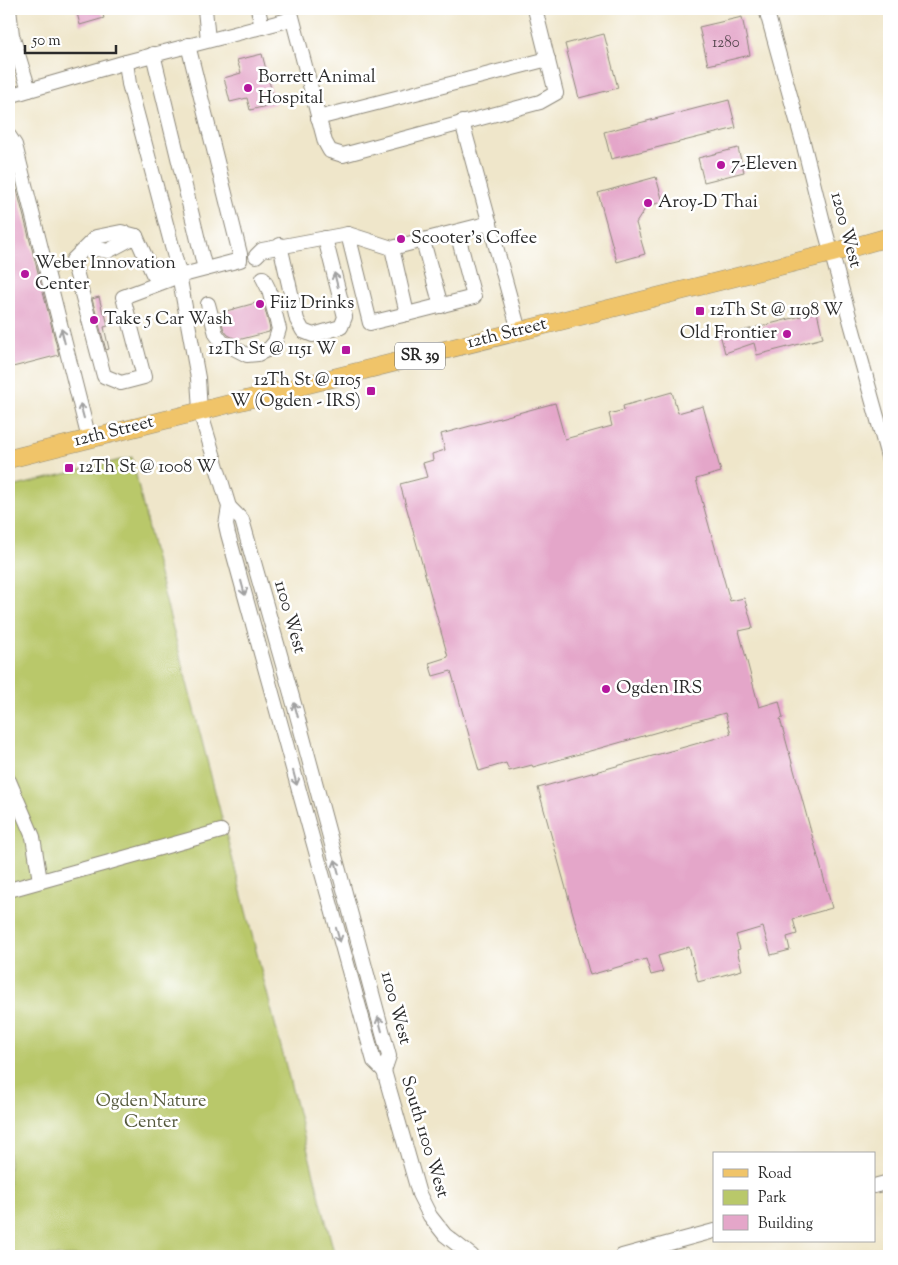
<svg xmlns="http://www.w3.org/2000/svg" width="898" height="1265" font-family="'Sorts Mill Goudy',serif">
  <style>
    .green { fill: #b9c86a; stroke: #727a4a }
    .building { fill: #e4a6c9 }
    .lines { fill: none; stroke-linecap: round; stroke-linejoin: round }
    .minor-casing { stroke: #8d887a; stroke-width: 16 }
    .major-casing { stroke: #8d887a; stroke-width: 19 }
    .minor { stroke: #fff; stroke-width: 14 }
    .major { stroke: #f0c469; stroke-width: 18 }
    .oneway { stroke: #a0a0a0 }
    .poi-dot { fill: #b5179e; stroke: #fff; stroke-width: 2 }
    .labels { text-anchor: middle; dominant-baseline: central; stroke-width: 5; stroke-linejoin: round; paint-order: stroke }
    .number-label { font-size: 15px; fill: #594a52 }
    .shield { fill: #fff; stroke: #6b6b6b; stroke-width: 1 }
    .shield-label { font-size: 16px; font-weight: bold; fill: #2b2b2b }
    .poi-label { font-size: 18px; fill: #2b2b2b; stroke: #fff; text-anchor: start }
    .street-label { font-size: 18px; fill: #2b2b2b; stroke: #fff }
    .park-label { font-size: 18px; fill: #565a3e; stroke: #fff }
  </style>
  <rect width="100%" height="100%" fill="#fff"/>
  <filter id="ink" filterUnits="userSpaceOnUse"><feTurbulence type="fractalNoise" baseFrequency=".02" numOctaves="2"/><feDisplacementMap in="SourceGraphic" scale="10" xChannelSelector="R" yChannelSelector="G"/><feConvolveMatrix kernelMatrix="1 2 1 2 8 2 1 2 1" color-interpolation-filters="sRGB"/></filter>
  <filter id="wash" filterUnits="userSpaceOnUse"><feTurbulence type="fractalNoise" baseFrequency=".0096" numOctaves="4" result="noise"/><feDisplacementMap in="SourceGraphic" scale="20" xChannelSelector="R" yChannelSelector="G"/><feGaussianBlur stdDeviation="1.12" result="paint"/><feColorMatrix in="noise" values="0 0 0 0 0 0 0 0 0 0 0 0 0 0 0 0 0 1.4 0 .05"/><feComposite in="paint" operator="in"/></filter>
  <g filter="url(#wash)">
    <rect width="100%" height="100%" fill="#efe6ca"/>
    <polygon class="green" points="132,457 154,555 335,1256 9,1256 9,488"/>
    <g id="blocks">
      <g class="building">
        <polygon points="76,9 101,9 104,18 80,25"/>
        <polygon points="742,17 750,55 708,65 699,27"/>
        <polygon points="604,34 618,88 579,98 565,44"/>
        <polygon points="262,54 275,104 250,110 247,98 230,102 224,78 241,73 237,60"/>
        <polygon points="729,100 736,128 611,159 604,132"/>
        <polygon points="738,148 744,172 704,182 698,158"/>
        <polygon points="656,177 663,202 647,206 636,223 645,254 617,262 598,193"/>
        <polygon points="17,190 59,355 9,368 9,193"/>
        <polygon points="99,297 103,313 105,313 108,326 104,327 109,349 106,350 92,299"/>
        <polygon points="263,301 270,329 269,332 238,340 228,335 224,330 219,313"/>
        <polygon points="817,312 823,338 757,355 754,343 725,353 720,334 733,330 734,333"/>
        <polygon points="672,392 678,413 703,406 721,472 696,479 730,601 744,598 748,610 753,628 739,631 759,707 779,701 783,718 780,719 832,908 793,919 797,934 787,937 790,950 771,955 763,927 736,935 740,949 737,950 742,970 698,982 689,947 658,956 663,972 651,975 646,959 590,975 538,788 731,734 725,713 533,767 532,765 509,771 506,763 479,771 451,671 433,676 429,663 448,657 400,484 427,477 423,463 433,460 432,454 445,450 441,434 555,403 565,439 612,426 609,414 624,410 623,406"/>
      </g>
    </g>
  </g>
  <g filter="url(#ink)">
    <use href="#blocks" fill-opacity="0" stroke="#8d887a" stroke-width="1"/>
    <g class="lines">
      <defs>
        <g id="minor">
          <polyline points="9,9 12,35 29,90 126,62"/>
          <polyline points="205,9 208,40"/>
          <polyline points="258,9 262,27"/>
          <polyline points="290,9 325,142 330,151 343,155 540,102 556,93 535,9"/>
          <polyline points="766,9 803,142 824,226 889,460"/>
          <polyline points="292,19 126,62 129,84 178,269 198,378 200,411 229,507 226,525 228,534 374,1061 384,1071"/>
          <polyline points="153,54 205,269"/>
          <polyline points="9,96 29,90"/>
          <polyline points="318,118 548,59"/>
          <polyline points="462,122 519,331"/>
          <polyline points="9,136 15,145 89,439"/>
          <polyline points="136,236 121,232 96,237 73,260 104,376 121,383 144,377 123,297 179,276 240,260 240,254 188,45"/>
          <polyline points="136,236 153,274 175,270"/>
          <polyline points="423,241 441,306"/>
          <polyline points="280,245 297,320 303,331 313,335 341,327 345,317 325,238"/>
          <polyline points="87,247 108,251 136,236"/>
          <polyline points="392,248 348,234 370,323 407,314 392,248 490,223"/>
          <polyline points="256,256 262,250 348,234"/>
          <polyline points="208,304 216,334 222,342 247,355 258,354 269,349 275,342 279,329 269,290 263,278"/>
          <polyline points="407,314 474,297 457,232"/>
          <polyline points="229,507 242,520 294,704 389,1056 384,1071"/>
          <polyline points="9,781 33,837 40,881"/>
          <polyline points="9,890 221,831"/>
          <polyline points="384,1071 419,1194 430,1216 445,1235 472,1256"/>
          <polyline points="874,1186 889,1182"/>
          <polyline points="622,1256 714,1231"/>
        </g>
        <polyline id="major" points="9,459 832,253 889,237"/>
      </defs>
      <use href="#minor" class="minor-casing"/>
      <use href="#major" class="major-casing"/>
      <use href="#minor" class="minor"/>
      <use href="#major" class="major"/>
    </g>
    <defs><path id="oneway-shaft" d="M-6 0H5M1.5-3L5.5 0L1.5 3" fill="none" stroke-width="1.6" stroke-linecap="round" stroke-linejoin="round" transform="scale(1.25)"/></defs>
    <g class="oneway">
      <use href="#oneway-shaft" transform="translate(336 280) rotate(-104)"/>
      <use href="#oneway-shaft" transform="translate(63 336) rotate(-104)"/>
      <use href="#oneway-shaft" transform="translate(82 411) rotate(-105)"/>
      <use href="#oneway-shaft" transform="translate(243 588) rotate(75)"/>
      <use href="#oneway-shaft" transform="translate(296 710) rotate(-105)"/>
      <use href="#oneway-shaft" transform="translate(295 778) rotate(75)"/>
      <use href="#oneway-shaft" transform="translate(337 867) rotate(-105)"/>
      <use href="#oneway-shaft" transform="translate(338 935) rotate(74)"/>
      <use href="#oneway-shaft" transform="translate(380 1024) rotate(-105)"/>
    </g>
  </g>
  <g class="poi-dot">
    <circle cx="248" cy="88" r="5"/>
    <circle cx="721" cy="165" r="5"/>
    <circle cx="648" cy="203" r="5"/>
    <circle cx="401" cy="239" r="5"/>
    <circle cx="25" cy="274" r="5"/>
    <circle cx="260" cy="304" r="5"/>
    <rect x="695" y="306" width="10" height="10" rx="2.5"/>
    <circle cx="94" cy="320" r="5"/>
    <circle cx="787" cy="334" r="5"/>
    <rect x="341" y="345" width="10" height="10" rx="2.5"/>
    <rect x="366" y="386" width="10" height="10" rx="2.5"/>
    <rect x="64" y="463" width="10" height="10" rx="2.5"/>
    <circle cx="606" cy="689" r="5"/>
  </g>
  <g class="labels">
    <g class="number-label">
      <text x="726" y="43">1280</text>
    </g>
    <rect class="shield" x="395" y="342.5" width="50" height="27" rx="4"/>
    <g class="shield-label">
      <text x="420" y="356">SR 39</text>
    </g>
    <g class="poi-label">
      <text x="258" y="78">Borrett Animal<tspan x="258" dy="21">Hospital</tspan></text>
      <text x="731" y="165">7-Eleven</text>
      <text x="658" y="203">Aroy-D Thai</text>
      <text x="411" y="239">Scooter's Coffee</text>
      <text x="35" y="264">Weber Innovation<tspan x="35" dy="21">Center</tspan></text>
      <text x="270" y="304">Fiiz Drinks</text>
      <text x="710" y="311">12Th St @ 1198 W</text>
      <text x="104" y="320">Take 5 Car Wash</text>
      <text x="777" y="334" text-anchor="end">Old Frontier</text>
      <text x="336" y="350" text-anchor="end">12Th St @ 1151 W</text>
      <text x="361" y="381" text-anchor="end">12Th St @ 1105<tspan x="361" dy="21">W (Ogden - IRS)</tspan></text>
      <text x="79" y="468">12Th St @ 1008 W</text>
      <text x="616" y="689">Ogden IRS</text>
    </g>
    <g class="street-label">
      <text transform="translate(845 230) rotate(75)">1200 West</text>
      <text transform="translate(507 334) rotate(-14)">12th Street</text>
      <text transform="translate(114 432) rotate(-14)">12th Street</text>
      <text transform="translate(289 617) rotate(74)">1100 West</text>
      <text transform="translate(395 1008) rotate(75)">1100 West</text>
      <text transform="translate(424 1137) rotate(73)">South 1100 West</text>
    </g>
    <g class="park-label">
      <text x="151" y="1102">Ogden Nature<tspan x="151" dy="21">Center</tspan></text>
    </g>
  </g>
  <rect width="898" height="1265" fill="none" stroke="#fff" stroke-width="30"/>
  <rect x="713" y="1152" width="162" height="90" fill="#ffffff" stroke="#aaaaaa"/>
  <rect x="723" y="1169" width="25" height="8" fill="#f0c469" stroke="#aaaaaa"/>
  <text x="758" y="1178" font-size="15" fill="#2b2b2b">Road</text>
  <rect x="723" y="1190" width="25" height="15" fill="#b9c86a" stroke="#aaaaaa"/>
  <text x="758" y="1202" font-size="15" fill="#2b2b2b">Park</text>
  <rect x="723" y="1215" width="25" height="15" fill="#e4a6c9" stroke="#aaaaaa"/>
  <text x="758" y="1228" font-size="15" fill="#2b2b2b">Building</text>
  <path d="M25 45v8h91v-8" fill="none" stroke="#2b2b2b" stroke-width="2.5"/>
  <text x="32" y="45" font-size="15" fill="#2b2b2b" stroke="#ffffff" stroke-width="4" paint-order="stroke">50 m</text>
</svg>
